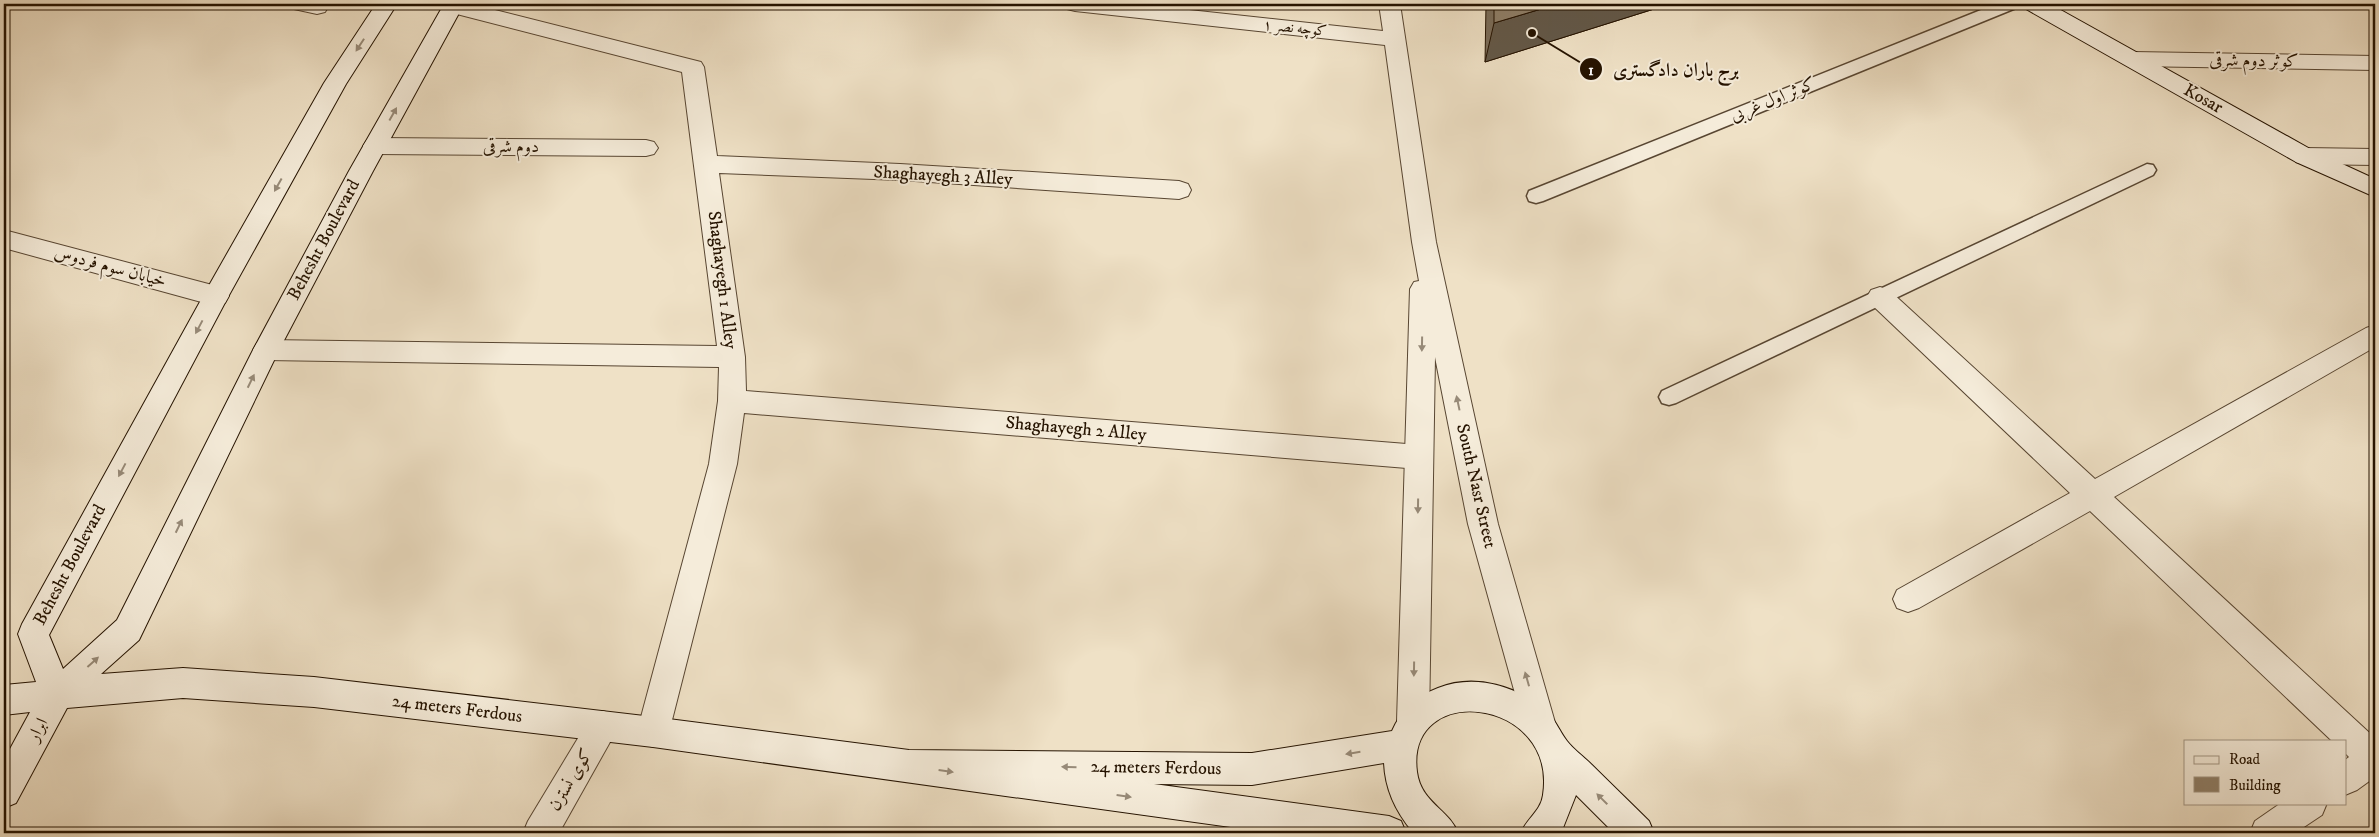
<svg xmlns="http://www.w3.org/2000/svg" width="2379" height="837" font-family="'IM FELL DW Pica',Amiri,serif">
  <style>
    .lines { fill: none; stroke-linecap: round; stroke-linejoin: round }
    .service-casing { stroke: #584632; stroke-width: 3 }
    .minor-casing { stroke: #584632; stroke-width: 2 }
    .tertiary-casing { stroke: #584632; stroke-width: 2 }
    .secondary-casing { stroke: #251300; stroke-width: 2 }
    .service { fill: #f5ecda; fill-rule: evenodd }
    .minor { fill: #f5ecda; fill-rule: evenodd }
    .tertiary { fill: #f5ecda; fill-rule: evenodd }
    .secondary { fill: #f5ecda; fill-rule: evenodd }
    .wall { fill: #7a6c59; stroke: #251300 }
    .shaded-wall { fill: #635848; stroke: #251300 }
    .building { fill: #8e7e67; stroke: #251300 }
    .oneway { fill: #978a78 }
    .labels { text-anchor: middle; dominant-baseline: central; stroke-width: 4; stroke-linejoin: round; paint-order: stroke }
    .far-street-label { font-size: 15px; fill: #251300; stroke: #f5ecda }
    .street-label { font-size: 18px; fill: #251300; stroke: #f5ecda }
    .leader { fill: none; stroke: #251300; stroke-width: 2 }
    .callout-dot { fill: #251300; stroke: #f5ecda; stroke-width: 2 }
    .mark-label { font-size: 15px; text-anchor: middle; font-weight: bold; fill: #fff }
    .callout-label { font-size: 19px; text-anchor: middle; font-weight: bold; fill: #251300; stroke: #f5ecda; stroke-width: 4; stroke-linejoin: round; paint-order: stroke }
  </style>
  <rect width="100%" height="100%" fill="#efe1c6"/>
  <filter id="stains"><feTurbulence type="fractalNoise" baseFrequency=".004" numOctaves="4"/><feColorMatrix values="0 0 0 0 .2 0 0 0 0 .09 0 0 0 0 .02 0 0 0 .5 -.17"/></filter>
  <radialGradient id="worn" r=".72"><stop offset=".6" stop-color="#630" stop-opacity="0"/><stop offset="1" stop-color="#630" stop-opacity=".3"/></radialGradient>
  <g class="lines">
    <defs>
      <g id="service">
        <polygon points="1996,4 2018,4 2016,8 1543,201 1536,203 1529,201 1527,196 1529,191"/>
        <polygon points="2147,164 2153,165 2156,170 2153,175 1676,403 1669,405 1662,403 1659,397 1662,391"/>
      </g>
      <g id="minor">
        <polygon points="291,4 326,4 328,7 325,12 317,14 294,9"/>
        <polygon points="444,4 471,4 701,62 704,67 717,156 900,164 1179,181 1188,184 1191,190 1188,196 1179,199 900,180 719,173 745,357 746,391 1419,445 1429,449 1433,457 1429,465 1419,469 744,413 737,464 669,732 664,743 653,747 642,743 637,732 709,464 718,401 719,367 266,360 257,357 253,350 257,343 266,340 717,346 682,72 445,11 442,6"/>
        <polygon points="2133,52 2375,56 2375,70 2133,66 2125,64 2122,59 2125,54"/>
        <polygon points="375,138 646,140 654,142 658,148 654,154 646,156 375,154 367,152 363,146 367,140"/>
        <polygon points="2304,148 2375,149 2375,165 2304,164 2296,162 2292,156 2296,150"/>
        <polygon points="1880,287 1889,290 2095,479 2366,328 2375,325 2375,347 2114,497 2375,738 2375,777 2357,790 2345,795 2345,760 2349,757 2345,753 2345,741 2332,741 2090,511 1919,608 1908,612 1897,608 1893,599 1897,590 2070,493 1871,304 1867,297 1871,290"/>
        <polygon points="603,711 614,715 619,726 559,833 523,833 528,821 592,715"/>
        <polygon points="2281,803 2327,803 2322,815 2295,833 2250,833 2255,821"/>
      </g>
      <g id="tertiary">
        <polygon points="1065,4 1134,4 1383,31 1379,4 1400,4 1436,242 1498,524 1556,726 1551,737 1540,741 1529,737 1524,726 1468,524 1435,357 1429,721 1424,732 1413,736 1402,732 1397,721 1410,289 1414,282 1419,281 1412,242 1385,45 1075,11 1067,9"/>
        <polygon points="4,230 216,286 225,289 229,296 225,303 216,306 4,248"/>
      </g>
      <g id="secondary">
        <path d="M376,4h21l-51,80 -118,213 -179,338 14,34 54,-49 136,-270 96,-179 95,-167h20l-91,167 -94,179 -140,290 -38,34 82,-6 131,9 339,40 256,33 343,3 140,-22c9,-21 25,-35 46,-43 37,-15 81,-2 110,25 8,8 12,19 19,28 6,8 17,16 25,24 19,19 38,37 57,56l5,12h-40l-38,-38 -15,38h-40c5,-14 20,-22 22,-38 15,-98 -138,-115 -126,-23 4,31 32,37 41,61h-43l-3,-2c-16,-19 -27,-42 -28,-68l-132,22 -98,-1 235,32 12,5 5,12h-133l-620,-86 -339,-40 -131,-9 -116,10 -51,95 -12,5v-48l26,-48 -26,3v-30l32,-3 -18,-48 4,-10 185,-335 117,-206z"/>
        <polygon points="2023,4 2050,4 2312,150 2375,179 2375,197 2296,162 2026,9"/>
      </g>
    </defs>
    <use href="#service" class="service-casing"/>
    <use href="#minor" class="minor-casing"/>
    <use href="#tertiary" class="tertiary-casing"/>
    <use href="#secondary" class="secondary-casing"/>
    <use href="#service" class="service"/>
    <use href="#minor" class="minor"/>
    <use href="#tertiary" class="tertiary"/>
    <use href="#secondary" class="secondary"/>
  </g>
  <g class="wall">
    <polygon points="1486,4 1670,4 1485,62"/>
    <polygon points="2375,159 2375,171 2370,164"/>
  </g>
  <polygon class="shaded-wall" points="1558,4 1670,4 1485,62 1494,23"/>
  <polygon class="building" points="1494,4 1558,4 1494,23"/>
  <defs><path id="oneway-solid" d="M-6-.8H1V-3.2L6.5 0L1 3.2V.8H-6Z" transform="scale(1.25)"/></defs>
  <g class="oneway">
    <use href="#oneway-solid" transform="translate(360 45) rotate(123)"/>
    <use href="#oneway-solid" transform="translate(393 114) rotate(-61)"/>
    <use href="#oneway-solid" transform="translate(278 185) rotate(119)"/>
    <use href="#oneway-solid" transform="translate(199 327) rotate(118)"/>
    <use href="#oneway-solid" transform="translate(1422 344) rotate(91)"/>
    <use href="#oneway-solid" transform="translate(251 381) rotate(-64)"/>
    <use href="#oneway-solid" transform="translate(1458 403) rotate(-102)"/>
    <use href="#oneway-solid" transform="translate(122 470) rotate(118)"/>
    <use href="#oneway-solid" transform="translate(1418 506) rotate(91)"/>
    <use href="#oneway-solid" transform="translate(179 526) rotate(-64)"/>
    <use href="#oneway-solid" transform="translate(93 662) rotate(-42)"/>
    <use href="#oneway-solid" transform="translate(1414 669) rotate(91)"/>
    <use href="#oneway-solid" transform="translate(1527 679) rotate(-106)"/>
    <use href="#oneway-solid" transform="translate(1353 753) rotate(171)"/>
    <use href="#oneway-solid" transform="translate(1069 767) rotate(-179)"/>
    <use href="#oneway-solid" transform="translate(946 771) rotate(8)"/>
    <use href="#oneway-solid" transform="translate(1124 796) rotate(8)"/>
    <use href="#oneway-solid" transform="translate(1602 799) rotate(-135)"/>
  </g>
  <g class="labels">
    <g class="far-street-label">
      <text transform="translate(1295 28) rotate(6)">کوچه نصر ۱</text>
    </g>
    <g class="street-label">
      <text transform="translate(2254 61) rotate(1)">کوثر دوم شرقی</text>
      <text transform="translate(2203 99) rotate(29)">Kosar</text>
      <text transform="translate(1773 100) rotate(-22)">کوثر اول غربی</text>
      <text x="511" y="147">دوم شرقی</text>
      <text transform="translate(943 176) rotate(3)">Shaghayegh 3 Alley</text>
      <text transform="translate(324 240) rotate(-62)">Behesht Boulevard</text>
      <text transform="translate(110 267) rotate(15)">خیابان سوم فردوس</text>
      <text transform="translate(722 280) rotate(83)">Shaghayegh 1 Alley</text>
      <text transform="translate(1076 429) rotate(5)">Shaghayegh 2 Alley</text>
      <text transform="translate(1476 486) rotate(77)">South Nasr Street</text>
      <text transform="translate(70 565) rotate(-62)">Behesht Boulevard</text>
      <text transform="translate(457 709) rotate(7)">24 meters Ferdous</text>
      <text transform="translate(38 730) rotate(-61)">ابرار</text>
      <text transform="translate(1156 768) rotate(1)">24 meters Ferdous</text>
      <text transform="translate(571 780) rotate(-59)">کوی نسترن</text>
    </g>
  </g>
  <path class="leader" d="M1532 33L1591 69"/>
  <g class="callout-dot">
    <circle cx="1532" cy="33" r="5"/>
    <circle cx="1591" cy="69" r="12"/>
  </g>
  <g class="mark-label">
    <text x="1591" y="75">1</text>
  </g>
  <g class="callout-label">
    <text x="1676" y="76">برج باران دادگستری</text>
  </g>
  <rect width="2379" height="837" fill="none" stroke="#efe1c6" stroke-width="20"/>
  <rect x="5" y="5" width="2369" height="827" fill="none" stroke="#251300" stroke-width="2.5"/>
  <rect x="10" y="10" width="2359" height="817" fill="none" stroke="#251300"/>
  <rect x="2184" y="740" width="162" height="65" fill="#f5ecda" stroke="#a29583"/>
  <rect x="2194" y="756" width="25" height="8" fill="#f5ecda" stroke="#a29583"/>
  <text x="2229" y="764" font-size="15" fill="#251300">Road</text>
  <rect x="2194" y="777" width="25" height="15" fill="#8e7e67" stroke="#a29583"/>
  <text x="2229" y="790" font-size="15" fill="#251300">Building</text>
  <rect width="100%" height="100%" filter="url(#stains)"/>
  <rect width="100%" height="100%" fill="url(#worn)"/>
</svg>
